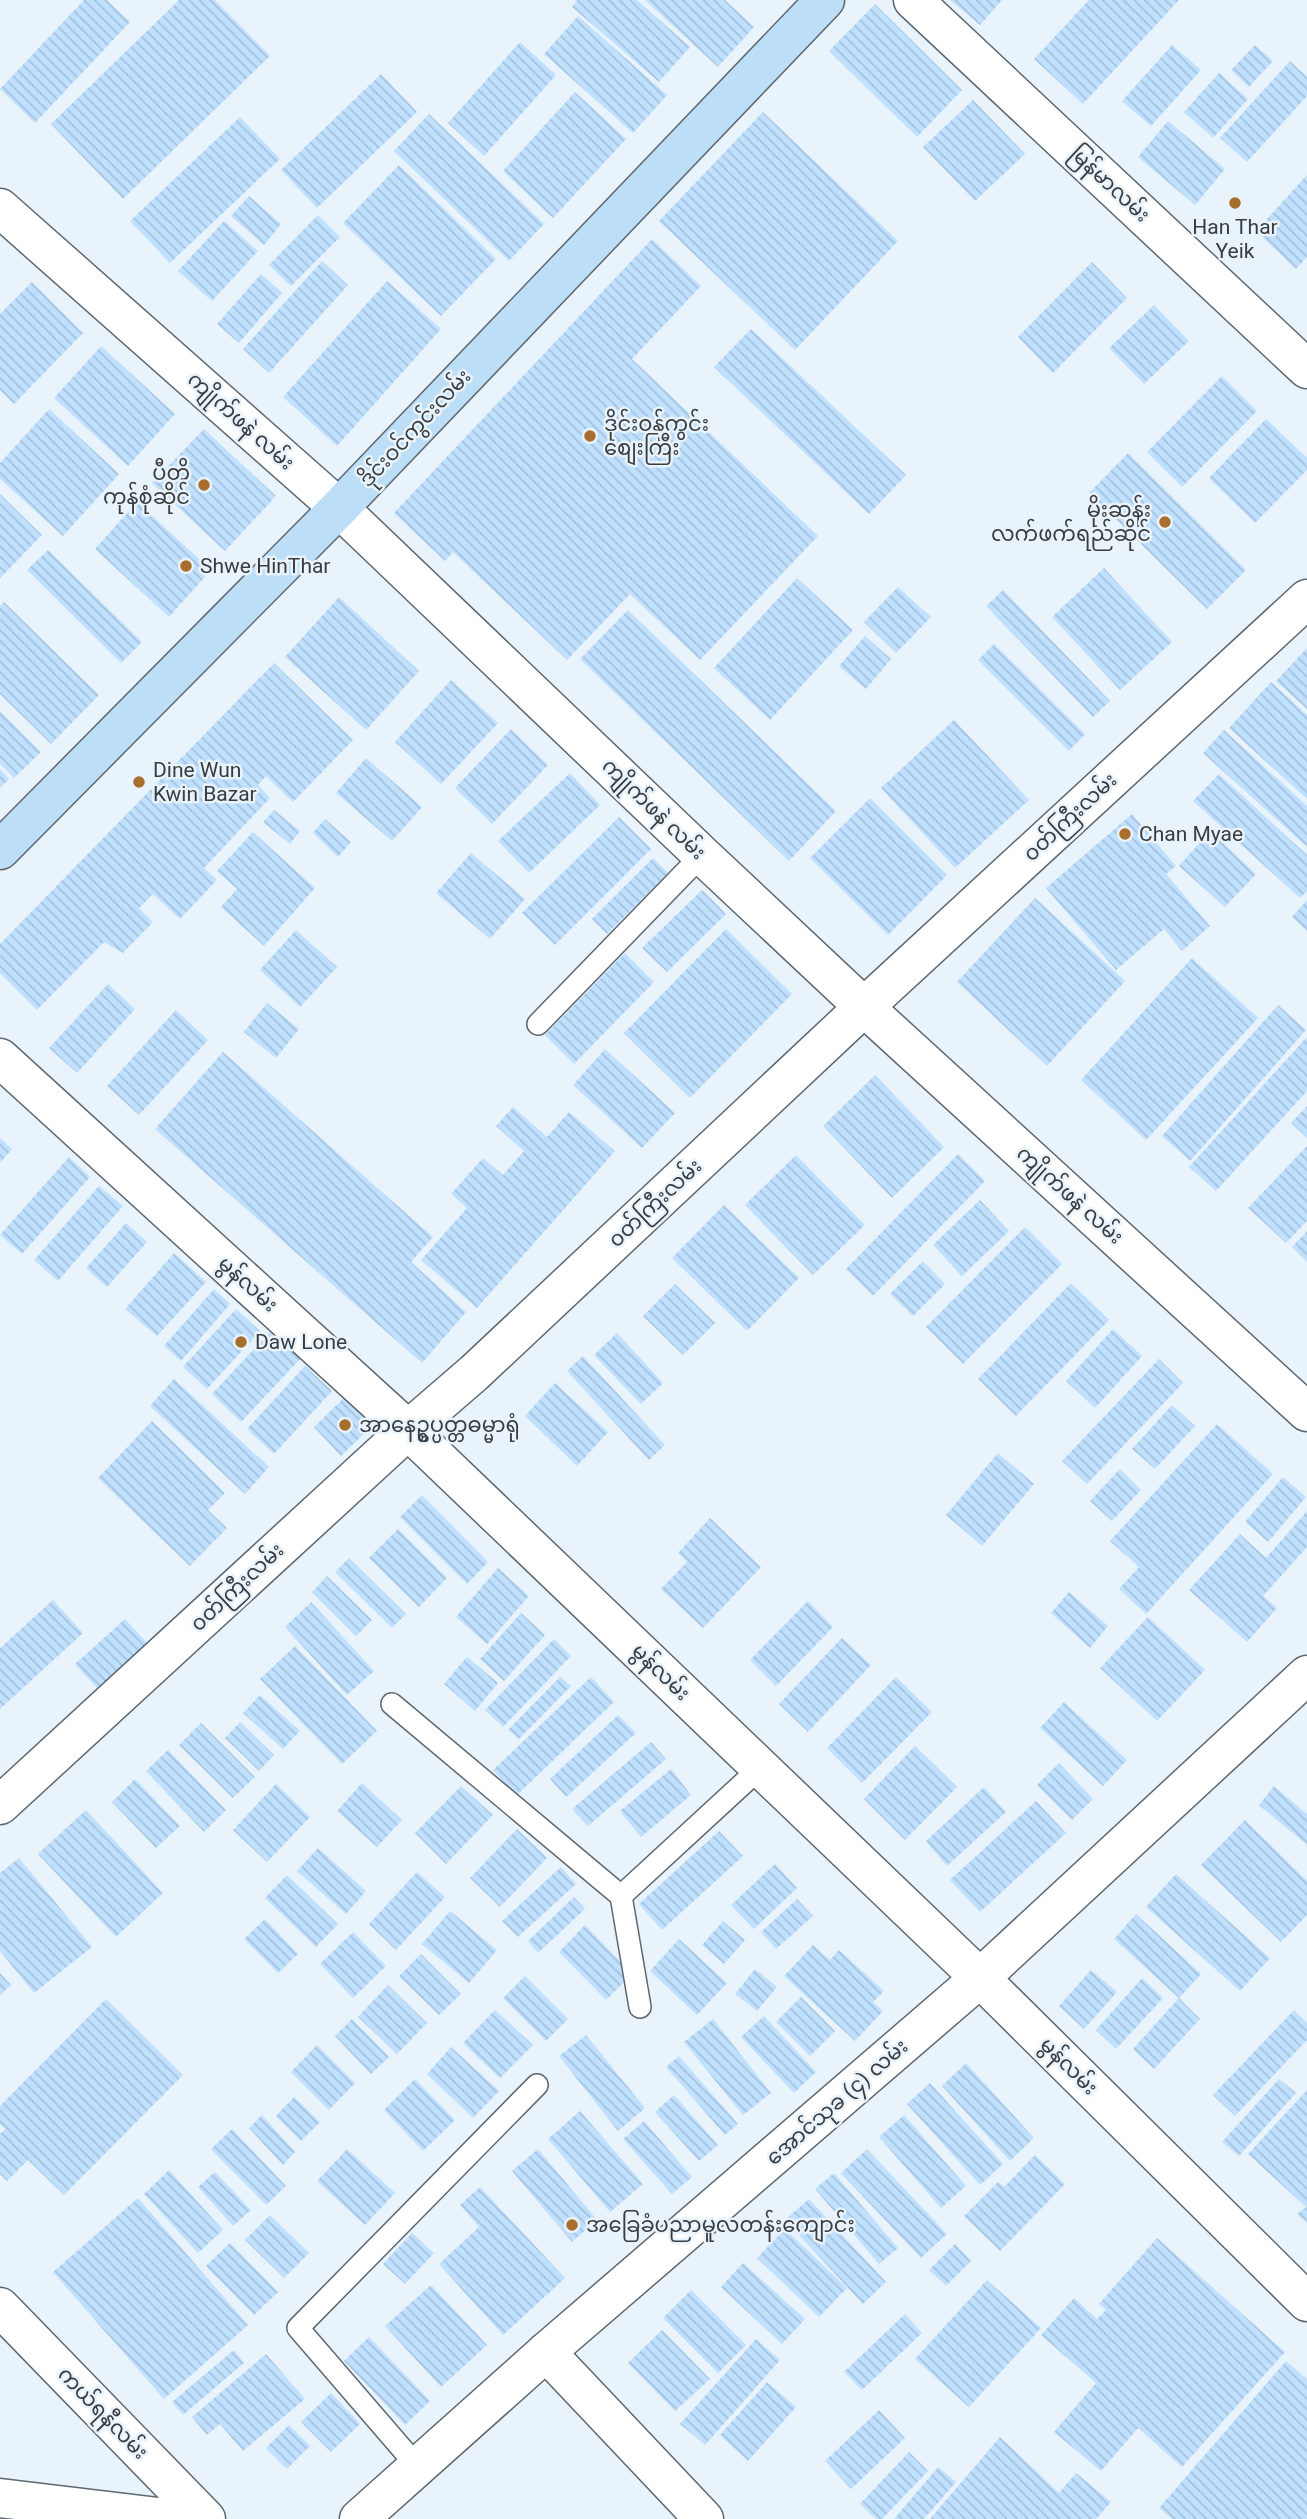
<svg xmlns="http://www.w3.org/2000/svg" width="1307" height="2519" font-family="Roboto,'Noto Sans Myanmar',sans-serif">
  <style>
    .building { fill: url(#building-back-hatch) }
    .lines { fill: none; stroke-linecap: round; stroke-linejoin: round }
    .lane-casing { stroke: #5f6870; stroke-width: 24 }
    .street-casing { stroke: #5f6870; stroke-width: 41 }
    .secondary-casing { stroke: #5f6870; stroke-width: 41 }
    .lane { stroke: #fff; stroke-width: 21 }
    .street { stroke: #fff; stroke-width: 38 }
    .secondary { stroke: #bcdef6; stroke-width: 38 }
    .poi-dot { fill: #a86e2d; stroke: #e9f3fc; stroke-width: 2.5 }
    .labels { text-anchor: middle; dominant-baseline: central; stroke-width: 5; stroke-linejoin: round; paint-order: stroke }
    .street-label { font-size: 21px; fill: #393d40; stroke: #e9f3fc }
    .poi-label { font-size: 21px; fill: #393d40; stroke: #e9f3fc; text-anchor: start }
  </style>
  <defs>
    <pattern id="building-back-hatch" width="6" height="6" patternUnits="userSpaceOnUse" patternTransform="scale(1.75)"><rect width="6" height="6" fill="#bfe0ff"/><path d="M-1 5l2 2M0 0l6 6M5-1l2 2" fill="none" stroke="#a5c1dc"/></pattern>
  </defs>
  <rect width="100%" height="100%" fill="#e9f3fc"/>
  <g class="building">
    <polygon points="84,0 107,0 130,22 35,123 0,89"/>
    <polygon points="179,0 215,0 270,56 123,199 51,124"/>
    <polygon points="577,0 637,0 690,47 659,82 572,7"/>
    <polygon points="645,0 725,0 754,27 718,67"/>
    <polygon points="950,0 1002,0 980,25"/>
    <polygon points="1089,0 1179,0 1083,104 1034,59"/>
    <polygon points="875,4 962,90 917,137 829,51"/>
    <polygon points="578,16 667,95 633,133 544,54"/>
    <polygon points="520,42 556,75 484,156 448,123"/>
    <polygon points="1172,45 1201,70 1151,126 1122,101"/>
    <polygon points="1255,45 1273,61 1249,87 1231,70"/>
    <polygon points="1290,61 1307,77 1307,96 1247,162 1220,138"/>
    <polygon points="1219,73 1248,99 1213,138 1184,112"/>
    <polygon points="381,74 417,112 317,208 281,170"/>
    <polygon points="575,92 626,139 553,218 503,171"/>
    <polygon points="973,100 1025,154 975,201 923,147"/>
    <polygon points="763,112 898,241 795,350 659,221"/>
    <polygon points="429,114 544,224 509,261 394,151"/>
    <polygon points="240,117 280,159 170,263 130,221"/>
    <polygon points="1168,121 1225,169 1195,205 1138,157"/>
    <polygon points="399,165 496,259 441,316 343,223"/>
    <polygon points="1307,175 1307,257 1296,269 1256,231"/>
    <polygon points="249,196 281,224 264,245 231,216"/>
    <polygon points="318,215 340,237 291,286 269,265"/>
    <polygon points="224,221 258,251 212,301 178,271"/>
    <polygon points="652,239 701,286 632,359 818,536 700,660 630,594 567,660 453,552 445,561 394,513"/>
    <polygon points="322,261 348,285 269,373 243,349"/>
    <polygon points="1092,262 1127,298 1053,373 1018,337"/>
    <polygon points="261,274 282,293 239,343 217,324"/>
    <polygon points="387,281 441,329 337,446 283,397"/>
    <polygon points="32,282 83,333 14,404 0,390 0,314"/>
    <polygon points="1154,305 1189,341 1144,384 1109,348"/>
    <polygon points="751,329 906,475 869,514 714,367"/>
    <polygon points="101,346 175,414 128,466 54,398"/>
    <polygon points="1222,376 1257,411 1182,487 1147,452"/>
    <polygon points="49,409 119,474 63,536 0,479 0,463"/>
    <polygon points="1266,419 1307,458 1307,470 1255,523 1209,478"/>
    <polygon points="204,429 276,496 225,551 152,483"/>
    <polygon points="1128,453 1246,570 1207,609 1089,493"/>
    <polygon points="0,494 42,535 0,578"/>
    <polygon points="137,502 211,570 169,617 95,549"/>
    <polygon points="48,550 142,642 121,663 27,570"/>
    <polygon points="1104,568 1172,642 1120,690 1052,617"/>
    <polygon points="797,578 853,630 770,720 714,668"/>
    <polygon points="898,587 931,617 896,653 864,622"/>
    <polygon points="1003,590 1110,701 1093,717 986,606"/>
    <polygon points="339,597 419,671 366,730 285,657"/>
    <polygon points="4,602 99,695 51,744 0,694 0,606"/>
    <polygon points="628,610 836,811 789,861 580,659"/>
    <polygon points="865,636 891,659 866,689 839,666"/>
    <polygon points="994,644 1085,734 1069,751 978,660"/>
    <polygon points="1307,648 1307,709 1276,681"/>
    <polygon points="274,663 353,740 293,802 266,776 258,785 270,798 204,868 217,880 180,919 153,894 139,908 153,922 123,953 104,942 37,1010 0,973 0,944"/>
    <polygon points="451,680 498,723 441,784 395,742"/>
    <polygon points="1271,682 1307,715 1307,799 1229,728"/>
    <polygon points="0,711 41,752 14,778 0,764"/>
    <polygon points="954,720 1029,800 955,868 881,788"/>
    <polygon points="511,729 548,765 492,824 455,788"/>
    <polygon points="1224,730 1307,806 1307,847 1203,753"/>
    <polygon points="366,758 422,807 392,841 336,793"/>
    <polygon points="0,769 9,779 0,788"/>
    <polygon points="570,773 600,805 529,873 498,841"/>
    <polygon points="1219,774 1307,855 1307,891 1300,898 1193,801"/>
    <polygon points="870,798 947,875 888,935 810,858"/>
    <polygon points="274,810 300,831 290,844 263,822"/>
    <polygon points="1132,814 1176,866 1166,874 1210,926 1182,951 1164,929 1116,970 1046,888"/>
    <polygon points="619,817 651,849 555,945 522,913"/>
    <polygon points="325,819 351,842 338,857 313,833"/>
    <polygon points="1210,831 1256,874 1225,907 1179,866"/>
    <polygon points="253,832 315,888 264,946 221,907 237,889 217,871"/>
    <polygon points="471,853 525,899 490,939 436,893"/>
    <polygon points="653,858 668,873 607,934 592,919"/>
    <polygon points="702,890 726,914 667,972 642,948"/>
    <polygon points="1035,898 1125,981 1047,1066 957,982"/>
    <polygon points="1307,900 1307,931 1292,917"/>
    <polygon points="726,929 792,994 690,1098 624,1033"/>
    <polygon points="296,930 337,967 300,1007 260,970"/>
    <polygon points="625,953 654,982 574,1064 545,1035"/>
    <polygon points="1192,958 1258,1018 1146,1140 1081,1080"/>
    <polygon points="108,984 135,1009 77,1073 49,1048"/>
    <polygon points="267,1003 299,1029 276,1058 244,1032"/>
    <polygon points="1278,1005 1306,1030 1190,1161 1162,1136"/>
    <polygon points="176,1010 208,1040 139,1115 107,1086"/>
    <polygon points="1307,1037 1307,1091 1216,1191 1189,1167"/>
    <polygon points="605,1049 675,1113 642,1148 573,1085"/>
    <polygon points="223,1052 433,1237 411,1262 466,1312 422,1363 155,1129"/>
    <polygon points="875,1075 944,1147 892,1198 823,1126"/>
    <polygon points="1307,1106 1307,1138 1291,1123"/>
    <polygon points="513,1107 547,1137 569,1112 615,1151 477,1308 421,1260 467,1208 451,1194 483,1158 503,1175 524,1151 496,1126"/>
    <polygon points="0,1138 12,1149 0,1163"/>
    <polygon points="1307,1146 1307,1221 1286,1243 1248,1208"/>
    <polygon points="958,1154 985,1181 873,1296 846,1269"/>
    <polygon points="796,1155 865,1225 813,1275 745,1205"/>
    <polygon points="69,1157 90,1177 22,1254 0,1235"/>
    <polygon points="99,1186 123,1206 58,1281 34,1260"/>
    <polygon points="980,1200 1009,1231 962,1276 933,1245"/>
    <polygon points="724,1205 799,1278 747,1331 672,1258"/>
    <polygon points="126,1223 147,1242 107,1287 86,1268"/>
    <polygon points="1025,1227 1062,1264 963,1364 926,1327"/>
    <polygon points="1307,1231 1307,1262 1292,1247"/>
    <polygon points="174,1253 206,1282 157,1336 125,1309"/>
    <polygon points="923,1261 945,1284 913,1316 890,1294"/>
    <polygon points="1071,1283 1109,1320 1016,1416 978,1379"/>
    <polygon points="675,1284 715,1323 683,1355 643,1316"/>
    <polygon points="214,1289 230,1304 181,1361 164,1346"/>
    <polygon points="236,1309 260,1331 207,1389 183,1367"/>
    <polygon points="1113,1329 1142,1356 1095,1408 1066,1381"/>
    <polygon points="272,1330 301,1358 241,1422 212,1394"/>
    <polygon points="617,1333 663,1383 641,1404 594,1355"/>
    <polygon points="583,1356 665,1445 649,1460 567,1371"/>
    <polygon points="1159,1359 1183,1383 1087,1484 1062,1461"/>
    <polygon points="305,1366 332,1391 274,1454 247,1429"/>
    <polygon points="174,1379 269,1467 245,1494 150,1406"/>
    <polygon points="555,1383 608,1432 577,1466 525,1416"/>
    <polygon points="348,1394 376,1422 341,1456 314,1427"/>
    <polygon points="1172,1405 1195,1426 1155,1469 1132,1449"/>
    <polygon points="152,1421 225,1493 208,1510 227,1528 190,1566 98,1478"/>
    <polygon points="1217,1424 1273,1474 1146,1614 1119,1589 1139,1567 1110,1541"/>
    <polygon points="998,1453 1034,1484 982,1546 946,1515"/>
    <polygon points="1120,1469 1141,1490 1112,1521 1090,1501"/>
    <polygon points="1283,1477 1306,1497 1268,1542 1245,1522"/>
    <polygon points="422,1495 488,1562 467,1584 400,1517"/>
    <polygon points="1307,1511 1307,1547 1263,1596 1277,1608 1247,1642 1189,1590 1240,1534 1266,1558"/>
    <polygon points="710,1518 761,1567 703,1628 661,1589 687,1562 678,1553"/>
    <polygon points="398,1529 447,1578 419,1607 369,1558"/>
    <polygon points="349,1558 406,1614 392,1628 335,1572"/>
    <polygon points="498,1568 529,1596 487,1644 456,1617"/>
    <polygon points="327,1576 372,1620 356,1636 312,1592"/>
    <polygon points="1069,1592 1108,1626 1090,1648 1051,1613"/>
    <polygon points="53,1600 83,1633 0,1709 0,1648"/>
    <polygon points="808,1601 833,1627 776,1686 750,1660"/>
    <polygon points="311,1602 374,1671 347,1695 285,1627"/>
    <polygon points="521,1613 545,1635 504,1681 480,1659"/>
    <polygon points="1148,1617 1205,1670 1157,1721 1100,1668"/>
    <polygon points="125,1619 148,1644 98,1689 75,1664"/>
    <polygon points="842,1638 871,1665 808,1732 779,1704"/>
    <polygon points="554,1639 571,1656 503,1727 485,1710"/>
    <polygon points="295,1646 377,1731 342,1764 260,1679"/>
    <polygon points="467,1657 498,1683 475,1711 444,1684"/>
    <polygon points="560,1677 571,1686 519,1739 508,1730"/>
    <polygon points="591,1677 614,1702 516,1796 493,1770"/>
    <polygon points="896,1677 932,1712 862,1783 827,1748"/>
    <polygon points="260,1695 300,1731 283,1749 243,1713"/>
    <polygon points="1064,1702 1127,1760 1103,1786 1040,1728"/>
    <polygon points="618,1715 636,1733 566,1797 550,1779"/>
    <polygon points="240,1722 274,1755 259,1771 225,1738"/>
    <polygon points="201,1723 255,1777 233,1798 179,1745"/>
    <polygon points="651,1742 666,1759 588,1826 572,1809"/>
    <polygon points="915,1746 957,1787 905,1840 864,1799"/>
    <polygon points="168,1750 226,1810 204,1832 146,1771"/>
    <polygon points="1059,1763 1093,1799 1072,1820 1037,1785"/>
    <polygon points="671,1769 691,1795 641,1837 620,1811"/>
    <polygon points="135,1779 180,1826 156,1848 112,1802"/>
    <polygon points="362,1783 402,1820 377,1847 337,1811"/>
    <polygon points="276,1784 310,1817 267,1862 233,1830"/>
    <polygon points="461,1786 493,1815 446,1864 415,1833"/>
    <polygon points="1274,1786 1307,1814 1307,1845 1259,1805"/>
    <polygon points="984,1787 1006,1812 947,1866 926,1841"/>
    <polygon points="1036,1801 1066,1833 980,1912 950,1880"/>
    <polygon points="86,1810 163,1893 116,1937 38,1854"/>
    <polygon points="1245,1820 1307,1881 1307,1915 1281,1942 1201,1865"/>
    <polygon points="517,1829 547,1858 500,1907 470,1878"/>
    <polygon points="719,1831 743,1856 662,1930 639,1904"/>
    <polygon points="318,1848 366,1891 346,1914 297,1871"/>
    <polygon points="19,1858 92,1947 34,1993 0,1951 0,1873"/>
    <polygon points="775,1864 797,1888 754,1929 731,1905"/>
    <polygon points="561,1867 576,1884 518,1937 502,1921"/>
    <polygon points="417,1872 445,1897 396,1950 369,1924"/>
    <polygon points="1176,1874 1270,1958 1240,1991 1146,1907"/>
    <polygon points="287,1875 338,1924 316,1947 265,1898"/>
    <polygon points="574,1897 585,1909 538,1953 528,1941"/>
    <polygon points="797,1899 813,1916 776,1949 761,1932"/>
    <polygon points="450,1911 497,1950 469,1983 422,1944"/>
    <polygon points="1136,1914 1201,1974 1179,1998 1114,1939"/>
    <polygon points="265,1919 298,1954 278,1973 244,1939"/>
    <polygon points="723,1921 745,1940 724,1964 702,1945"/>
    <polygon points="585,1925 632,1974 606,2000 559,1952"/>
    <polygon points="353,1932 386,1966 353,1998 320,1964"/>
    <polygon points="679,1939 727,1983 697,2015 650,1971"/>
    <polygon points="813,1945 830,1960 839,1950 884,1991 873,2002 883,2011 855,2041 784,1976"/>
    <polygon points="421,1954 461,1994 439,2015 399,1976"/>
    <polygon points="755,1969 777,1987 757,2011 735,1994"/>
    <polygon points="1091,1970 1117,1992 1084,2029 1059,2006"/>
    <polygon points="0,1973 11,1985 0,1995"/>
    <polygon points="525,1976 568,2019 546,2041 503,1998"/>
    <polygon points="1142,1978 1163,1998 1116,2049 1096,2030"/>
    <polygon points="388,1985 427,2023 397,2054 358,2017"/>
    <polygon points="801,1997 835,2031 810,2056 776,2022"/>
    <polygon points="1179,1998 1200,2019 1154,2069 1133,2049"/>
    <polygon points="106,1999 183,2075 64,2195 28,2160 7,2181 0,2174 0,2134 5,2129 0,2124 0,2106"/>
    <polygon points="495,2010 533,2045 500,2078 463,2043"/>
    <polygon points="1294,2010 1307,2023 1307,2040 1235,2116 1213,2095"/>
    <polygon points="764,2016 816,2072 794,2093 741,2037"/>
    <polygon points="352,2019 389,2057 371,2074 335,2036"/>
    <polygon points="713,2019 771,2093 743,2115 684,2042"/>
    <polygon points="586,2035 645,2108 618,2131 559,2056"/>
    <polygon points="317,2045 355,2083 329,2110 291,2072"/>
    <polygon points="451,2047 499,2091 473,2118 427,2074"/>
    <polygon points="679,2056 738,2124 725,2135 666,2067"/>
    <polygon points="966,2063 1034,2138 1010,2161 942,2086"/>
    <polygon points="415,2079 455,2120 423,2151 384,2110"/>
    <polygon points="1279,2079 1296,2093 1239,2156 1222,2142"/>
    <polygon points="930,2083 1003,2164 980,2185 907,2104"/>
    <polygon points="1307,2090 1307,2223 1297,2214 1306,2207 1248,2154"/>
    <polygon points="674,2095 718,2145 699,2161 655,2112"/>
    <polygon points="294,2097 320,2122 301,2141 276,2116"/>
    <polygon points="580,2111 643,2184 610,2212 548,2139"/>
    <polygon points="262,2115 295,2152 283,2165 249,2128"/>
    <polygon points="904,2115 966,2186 941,2208 879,2137"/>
    <polygon points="644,2121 692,2177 672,2194 623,2139"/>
    <polygon points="232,2129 286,2186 266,2205 211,2149"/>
    <polygon points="347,2149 395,2193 365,2225 317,2181"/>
    <polygon points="538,2149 597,2220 572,2242 512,2171"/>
    <polygon points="867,2149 947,2234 921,2258 841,2173"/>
    <polygon points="1035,2155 1065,2184 1000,2251 964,2216 998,2182 1004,2187"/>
    <polygon points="169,2170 223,2230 198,2253 144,2194"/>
    <polygon points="215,2172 251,2210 233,2226 198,2187"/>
    <polygon points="834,2173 898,2248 879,2264 815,2189"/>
    <polygon points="480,2187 565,2278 503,2335 439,2264 479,2227 460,2205"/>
    <polygon points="138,2198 248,2325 164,2399 53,2272"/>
    <polygon points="809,2199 886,2282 863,2304 785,2220"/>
    <polygon points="270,2215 309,2253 284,2278 245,2240"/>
    <polygon points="785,2229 847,2288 819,2317 757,2258"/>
    <polygon points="412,2233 434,2253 405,2284 383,2264"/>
    <polygon points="1157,2238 1285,2352 1182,2467 1138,2428 1101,2471 1054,2432 1096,2383 1041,2335 1074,2298 1097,2319 1106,2310 1099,2304"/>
    <polygon points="230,2243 278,2292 254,2315 206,2266"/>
    <polygon points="955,2244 971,2261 946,2286 929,2270"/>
    <polygon points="743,2263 805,2319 782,2344 721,2287"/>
    <polygon points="987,2280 1041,2328 969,2407 915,2359"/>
    <polygon points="431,2285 487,2345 441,2387 385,2326"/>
    <polygon points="691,2290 746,2345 718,2373 663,2318"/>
    <polygon points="905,2314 922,2333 862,2390 844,2372"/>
    <polygon points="662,2330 710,2379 675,2411 628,2363"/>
    <polygon points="369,2337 430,2401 405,2425 344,2361"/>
    <polygon points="756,2339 780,2360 705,2445 680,2424"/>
    <polygon points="234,2350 244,2363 183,2415 172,2402"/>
    <polygon points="266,2354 305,2399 243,2451 220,2424 207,2435 192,2417"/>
    <polygon points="1286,2361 1307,2379 1307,2519 1172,2519 1159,2508"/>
    <polygon points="767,2382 796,2407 748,2461 720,2435"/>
    <polygon points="331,2393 360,2424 331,2452 301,2422"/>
    <polygon points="879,2410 905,2438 851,2489 825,2461"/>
    <polygon points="289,2425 310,2446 287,2469 266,2448"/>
    <polygon points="1000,2437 1059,2493 1076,2473 1111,2502 1096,2519 930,2519"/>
    <polygon points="909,2452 928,2471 882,2519 876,2519 860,2504"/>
    <polygon points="938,2467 956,2482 924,2519 894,2519"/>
  </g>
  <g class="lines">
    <defs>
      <g id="lane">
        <polyline points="538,1024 702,855"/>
        <polyline points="392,1704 621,1896 640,2007"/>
        <polyline points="621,1896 760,1768"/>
        <polyline points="417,2466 298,2328 537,2085"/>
      </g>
      <g id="street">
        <polyline points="913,0 1307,369"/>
        <polyline points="0,208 339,508 702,855 864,1007 1307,1412"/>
        <polyline points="0,1058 408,1430 980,1978 1307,2302"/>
        <polyline points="0,1805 408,1430 474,1373 864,1007 1307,599"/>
        <polyline points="0,2307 206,2519"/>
        <polyline points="546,2352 704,2519"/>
        <polyline points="0,2498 175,2519"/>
        <polyline points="359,2519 546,2352 980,1978 1307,1675"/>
      </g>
      <polyline id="secondary" points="0,850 339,508 825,0"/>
    </defs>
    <use href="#lane" class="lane-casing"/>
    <use href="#street" class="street-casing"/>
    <use href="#secondary" class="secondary-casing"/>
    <use href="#lane" class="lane"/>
    <use href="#street" class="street"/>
    <use href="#secondary" class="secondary"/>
  </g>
  <g class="poi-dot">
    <circle cx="1235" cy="203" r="7"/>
    <circle cx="590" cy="436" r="7"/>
    <circle cx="204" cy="485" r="7"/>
    <circle cx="1165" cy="522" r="7"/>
    <circle cx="186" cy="566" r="7"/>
    <circle cx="139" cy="782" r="7"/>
    <circle cx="1125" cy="834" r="7"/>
    <circle cx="241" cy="1342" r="7"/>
    <circle cx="345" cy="1425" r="7"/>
    <circle cx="572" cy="2225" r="7"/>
  </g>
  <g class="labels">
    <g class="street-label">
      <text transform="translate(1110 184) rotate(43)">မြန်မာလမ်း</text>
      <text transform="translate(241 421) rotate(42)">ကျိုက်ဖနဲ လမ်း</text>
      <text transform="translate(415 428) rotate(-47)">ဒိုင်းဝင်ကွင်းလမ်း</text>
      <text transform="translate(654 809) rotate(44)">ကျိုက်ဖနဲ လမ်း</text>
      <text transform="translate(1070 817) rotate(-43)">၀တ်ကြီးလမ်း</text>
      <text transform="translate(1070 1195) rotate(42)">ကျိုက်ဖနဲ လမ်း</text>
      <text transform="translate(655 1203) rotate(-43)">၀တ်ကြီးလမ်း</text>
      <text transform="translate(248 1284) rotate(42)">မွန်လမ်း</text>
      <text transform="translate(237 1587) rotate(-43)">၀တ်ကြီးလမ်း</text>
      <text transform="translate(661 1672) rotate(44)">မွန်လမ်း</text>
      <text transform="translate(1069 2066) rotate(45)">မွန်လမ်း</text>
      <text transform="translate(837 2102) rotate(-41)">အောင်သုခ (၄) လမ်း</text>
      <text transform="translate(103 2413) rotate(46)">ကယ်ရနီလမ်း</text>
    </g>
    <g class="poi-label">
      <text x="1235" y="227" text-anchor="middle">Han Thar<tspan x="1235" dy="24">Yeik</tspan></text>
      <text x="604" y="424">ဒိုင်းဝန်ကွင်း<tspan x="604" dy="24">စျေးကြီး</tspan></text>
      <text x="190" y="473" text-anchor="end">ပီတိ<tspan x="190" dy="24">ကုန်စုံဆိုင်</tspan></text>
      <text x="1151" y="510" text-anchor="end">မိုးဆန်း<tspan x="1151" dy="24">လက်ဖက်ရည်ဆိုင်</tspan></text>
      <text x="200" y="566">Shwe HinThar</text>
      <text x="153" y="770">Dine Wun<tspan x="153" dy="24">Kwin Bazar</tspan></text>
      <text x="1139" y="834">Chan Myae</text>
      <text x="255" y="1342">Daw Lone</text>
      <text x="359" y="1425">အာနေဥ္စပ္ပတ္တဓမ္မာရုံ</text>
      <text x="586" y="2225">အခြေခံပညာမူလတန်းကျောင်း</text>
    </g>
  </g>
</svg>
